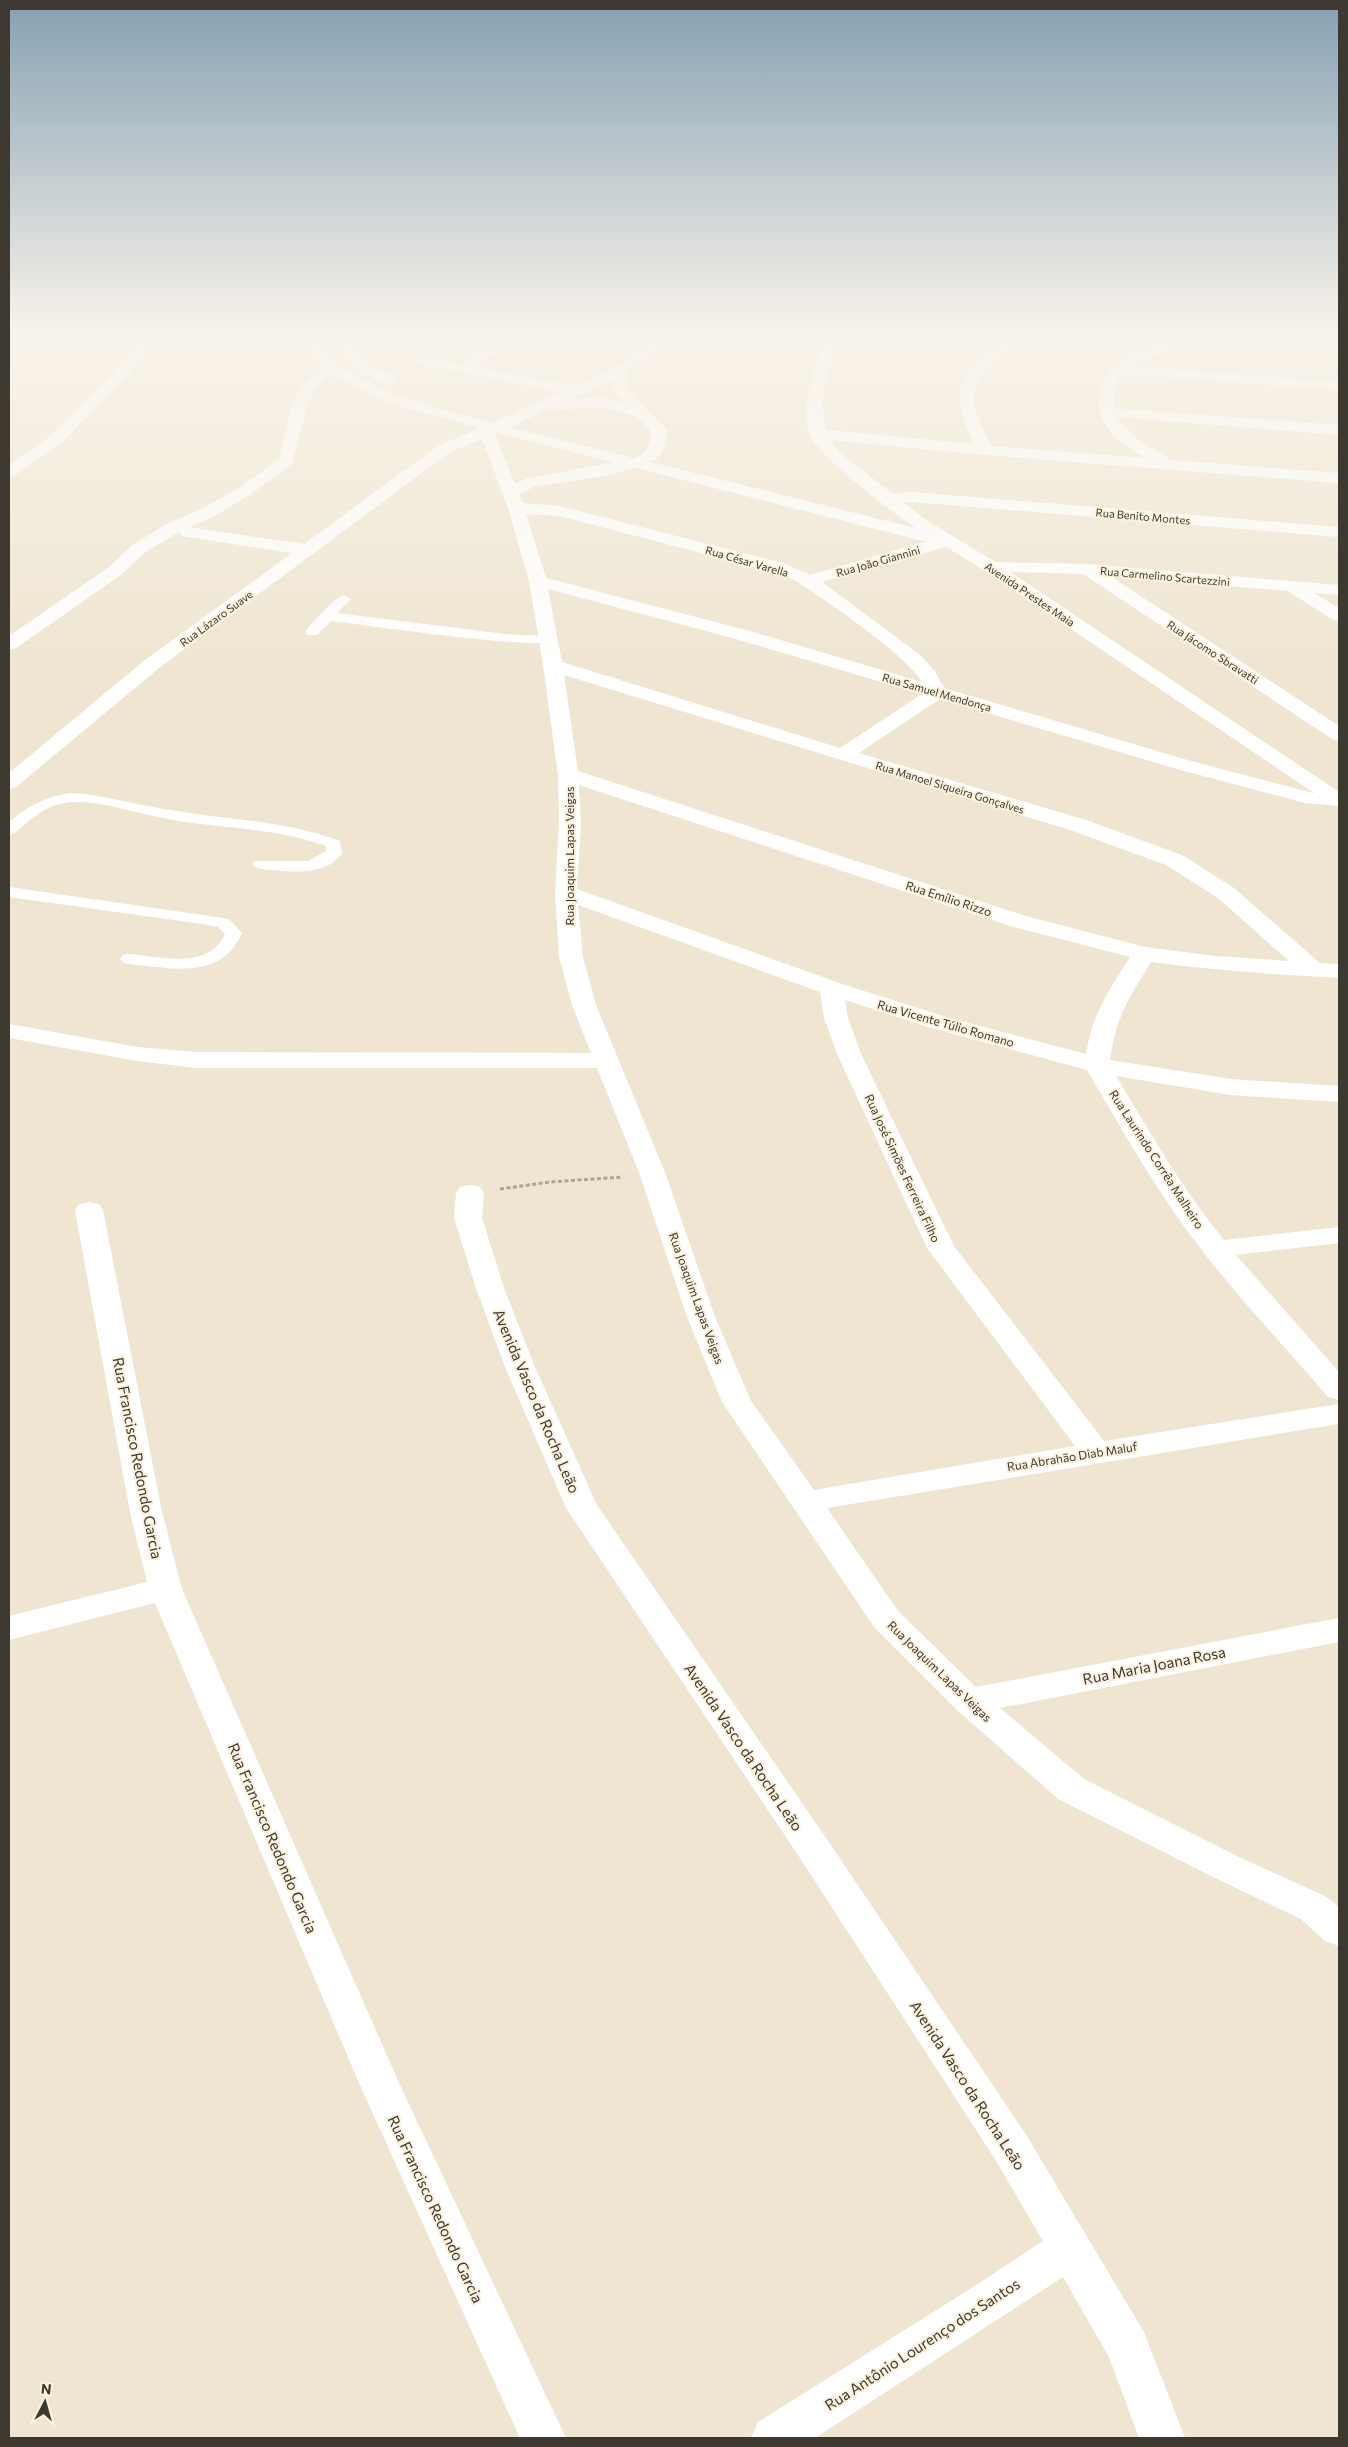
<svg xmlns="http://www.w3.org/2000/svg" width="1348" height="2447" font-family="Commissioner,sans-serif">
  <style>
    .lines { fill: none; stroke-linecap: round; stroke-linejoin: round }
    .path { stroke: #aca495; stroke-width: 3; stroke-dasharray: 4 2.5; stroke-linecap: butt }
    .service { fill: #fff; fill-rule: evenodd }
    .minor { fill: #fff; fill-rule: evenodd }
    .tertiary { fill: #fff; fill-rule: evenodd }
    .secondary { fill: #fff; fill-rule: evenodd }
    .labels { text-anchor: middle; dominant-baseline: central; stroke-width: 4; stroke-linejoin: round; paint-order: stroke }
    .far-street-label { font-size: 11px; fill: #3d3931; stroke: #fcf2de }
    .street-label { font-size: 12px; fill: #3d3931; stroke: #fcf2de }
    .near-street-label { font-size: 15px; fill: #3d3931; stroke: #fcf2de }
  </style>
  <rect width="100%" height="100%" fill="#efe5d1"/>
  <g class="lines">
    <polyline class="path" points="500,1189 550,1182 623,1177"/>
    <g class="service">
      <path d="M344,595l7,4 -14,14 168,21 44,2 7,4c-9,12 -198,-16 -225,-19l-14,14h-10l-2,-3c7,-9 29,-34 39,-37z"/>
      <path d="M71,793c34,2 66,12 99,17 57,10 114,10 170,31l2,12c-17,25 -55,18 -81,16l-6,-2 -2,-3 2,-3h53l18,-10v-5c-51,-19 -105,-17 -158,-27 -32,-5 -78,-23 -109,-15 -17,4 -31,18 -44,29l-6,2v-13c19,-16 37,-26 62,-29z"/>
      <path d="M9,887l214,31 6,1 13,14c-21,48 -70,35 -113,31l-6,-1 -3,-4 3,-4 6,-1c32,3 80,16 96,-20l-7,-7 -16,-3 -193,-27z"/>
    </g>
    <g class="minor">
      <polygon points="9,333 18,333 9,338"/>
      <polygon points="134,333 148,333 149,344 138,364 64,441 15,475 9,477 9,465 52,435 127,359 135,344"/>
      <path d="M441,333h33l31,5 9,-5h17l-56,34 101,19 30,-14 63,-39h16l-59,39 4,21 36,35c1,11 0,21 -8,29 -17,17 -99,25 -125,30l-14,8 4,8 36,3 224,57 27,12 131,-38h12l3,4 -3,4 -131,37 97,72 16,17 9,17 247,73 122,32 26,1v12l-34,-3 -128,-34 -237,-70 -81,54 227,67 96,35 52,33 86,75 19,1v14c-62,-3 -126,-8 -188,-16 -22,35 -35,55 -41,98l121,19 108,7v16l-108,-7 -115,-19c34,56 66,113 108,164l115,-13v16l-103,12 103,117v28l-11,-3c-48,-56 -101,-111 -145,-172 -35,-49 -65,-102 -96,-155l-159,-43 -83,-27 3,18 14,38 92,190 150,195 235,-37v20l-512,84 71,103 78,76 363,-69v24l-339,66 84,71 155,78 88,40 12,10v39l-14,-5 -24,-22 -88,-42 -155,-78 -101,-89 -83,-83 -152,-225 -35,-85 -47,-142 -43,-107h-400l-60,-7 -128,-23v-14l128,23 60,5 394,1 -19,-48 -13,-48 -4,-64 4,-70 -1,-48 -15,-110 -14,-84 -21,-73 -26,-69 -32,13 -291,216 -143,119 -7,2v-16l136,-113 147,-107 -104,-16 -6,-1 -3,-4 3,-4 6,-1 116,17 134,-98 124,-54 -145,-28 -2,-3 2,-3 5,-1 37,7 35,-20 -46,-7zM613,380l3,14 9,10 -24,-7 -32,3zM553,407l6,3c33,-3 66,-6 91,19 2,16 -3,23 -17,30l-105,19 -13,6 -20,-50zM526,514l33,2 212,55c7,2 15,4 21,8 26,15 118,79 130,103l-172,-51 -204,-53zM548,589l188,50 186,55 -82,54 -278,-86zM564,675l506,155 96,35 52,33 71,63 -74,-5 -70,-9 -119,-31 -448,-145zM579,785l431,141 120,31c-21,33 -38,58 -44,97l-140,-37 -107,-34 -262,-94 4,-66zM578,905l242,87 4,26 14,38 89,192 148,198 -261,44 -63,-89 -36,-84 -49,-142 -70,-170 -13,-48z"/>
      <path d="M1016,333h16c-6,8 -17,12 -25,18 -44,31 -38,50 -16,95l154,12c-23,-14 -47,-29 -46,-59 1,-53 90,-66 131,-66l-1,1 110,8v8l-136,-9 -36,10 -35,15 207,16v8l-217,-16c-9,10 -9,21 -8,34l225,17v10l-224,-18 19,20 37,23 168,13v10l-354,-28 -167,-16 -8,-5 8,-5 156,15c-29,-62 -12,-77 42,-111z"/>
      <polygon points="912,492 1339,527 1339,537 912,502 880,501 878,498 880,495"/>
      <polygon points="991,562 1086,564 1339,585 1339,595 1314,593 1339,608 1339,621 1333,620 1288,591 1110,576 1339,726 1339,741 1332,739 1083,574 985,571 982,567 985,563"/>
      <polygon points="470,1185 480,1187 484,1193 482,1218 504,1288 535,1367 597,1505 824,1835 1025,2133 1144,2332 1185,2438 1139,2438 1109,2357 1063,2277 815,2438 751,2438 758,2422 970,2289 1043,2241 995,2159 798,1855 566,1508 505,1367 476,1288 454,1218 456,1193 460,1187"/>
      <polygon points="89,1202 99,1204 103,1210 162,1512 182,1589 399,2083 566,2438 520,2438 359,2083 155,1603 9,1640 9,1616 147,1582 130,1512 75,1210 79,1204"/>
    </g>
    <polygon class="tertiary" points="332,364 339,368 316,388 308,404 292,464 251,494 215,516 177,533 144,553 121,575 16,648 9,650 9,636 109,567 132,545 165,525 203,508 239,488 279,459 292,404 305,383 327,365"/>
    <g class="secondary">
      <path d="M301,333h14l-1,4 23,28 61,32 102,28 416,103c-24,-16 -97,-70 -106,-94 -11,-30 7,-72 16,-101h14l-17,57v19l3,25 13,18 87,68 71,43 342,229v15l-7,-2 -347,-234 -50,-31 -12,1 -433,-110 -102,-28 -61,-32 -19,-21 -8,-13z"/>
      <path d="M331,333h14c7,24 28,34 50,44l2,3 -2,3c-23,6 -58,-29 -64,-50z"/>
    </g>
  </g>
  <linearGradient id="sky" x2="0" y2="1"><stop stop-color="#87a1b3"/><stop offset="0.49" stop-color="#f8f3ea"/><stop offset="1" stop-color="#f8f3ea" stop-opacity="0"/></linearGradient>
  <rect width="1348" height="675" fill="url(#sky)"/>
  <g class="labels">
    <g class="far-street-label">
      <text transform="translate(1143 516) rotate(5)">Rua Benito Montes</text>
      <text transform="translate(747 561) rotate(16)">Rua César Varella</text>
      <text transform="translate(878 561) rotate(-16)">Rua João Giannini</text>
      <text transform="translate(1165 576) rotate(5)">Rua Carmelino Scartezzini</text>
      <text transform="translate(1030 594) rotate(34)">Avenida Prestes Maia</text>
      <text transform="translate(216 618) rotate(-36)">Rua Lázaro Suave</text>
      <text transform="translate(1213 652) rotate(33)">Rua Jácomo Sbravatti</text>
      <text transform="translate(937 692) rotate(16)">Rua Samuel Mendonça</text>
      <text transform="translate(950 787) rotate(17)">Rua Manoel Siqueira Gonçalves</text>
    </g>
    <g class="street-label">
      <text transform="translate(569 856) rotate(-90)">Rua Joaquim Lapas Veigas</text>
      <text transform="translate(949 898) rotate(18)">Rua Emílio Rizzo</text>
      <text transform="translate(946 1023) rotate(16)">Rua Vicente Túlio Romano</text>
      <text transform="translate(1157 1159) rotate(57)">Rua Laurindo Corrêa Malheiro</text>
      <text transform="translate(903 1168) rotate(65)">Rua José Simões Ferreira Filho</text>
      <text transform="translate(697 1298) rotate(70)">Rua Joaquim Lapas Veigas</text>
      <text transform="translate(1072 1456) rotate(-9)">Rua Abrahão Diab Maluf</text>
      <text transform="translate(940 1671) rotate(44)">Rua Joaquim Lapas Veigas</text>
    </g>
    <g class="near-street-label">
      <text transform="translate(537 1401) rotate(67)">Avenida Vasco da Rocha Leão</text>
      <text transform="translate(138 1458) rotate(79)">Rua Francisco Redondo Garcia</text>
      <text transform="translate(1154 1665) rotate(-11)">Rua Maria Joana Rosa</text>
      <text transform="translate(744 1747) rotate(56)">Avenida Vasco da Rocha Leão</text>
      <text transform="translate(273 1838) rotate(67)">Rua Francisco Redondo Garcia</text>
      <text transform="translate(968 2085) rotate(57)">Avenida Vasco da Rocha Leão</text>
      <text transform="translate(436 2209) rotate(65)">Rua Francisco Redondo Garcia</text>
      <text transform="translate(922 2344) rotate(-33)">Rua Antônio Lourenço dos Santos</text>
    </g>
  </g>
  <rect width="1348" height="2447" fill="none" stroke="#3d3931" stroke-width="20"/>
  <g transform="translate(45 2402) rotate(6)" stroke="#fcf2de" stroke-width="4" paint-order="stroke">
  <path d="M0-4L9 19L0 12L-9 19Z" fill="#3d3931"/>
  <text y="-8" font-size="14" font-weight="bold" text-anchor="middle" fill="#3d3931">N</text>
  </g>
</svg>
